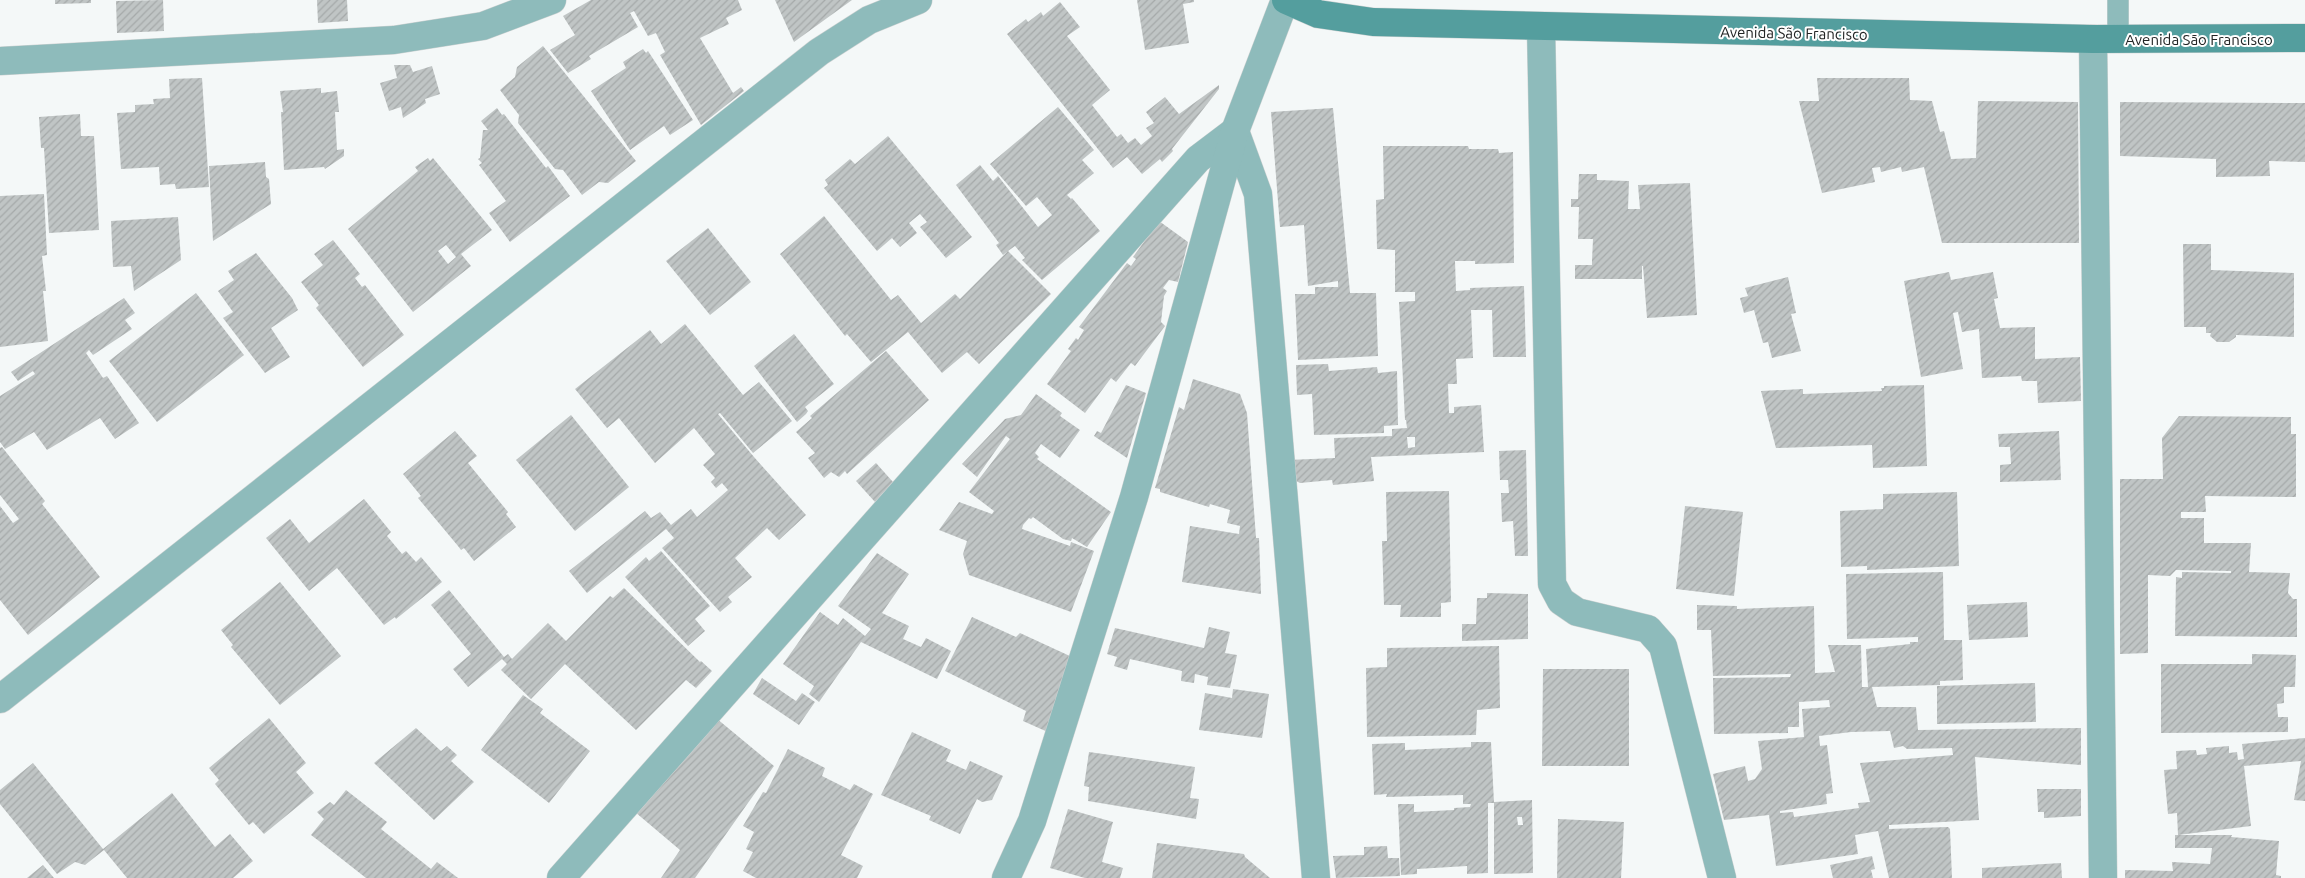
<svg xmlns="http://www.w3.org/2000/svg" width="2305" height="878" font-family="Ubuntu,sans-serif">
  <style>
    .building { fill: url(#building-hatch); fill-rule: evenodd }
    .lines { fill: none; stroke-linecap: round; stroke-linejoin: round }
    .lane-casing { stroke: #ced2d2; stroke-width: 22 }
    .street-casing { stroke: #ced2d2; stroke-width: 29 }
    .secondary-casing { stroke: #ced2d2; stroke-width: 29 }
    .lane { stroke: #8ebbbb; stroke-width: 21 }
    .street { stroke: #8ebbbb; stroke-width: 28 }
    .secondary { stroke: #549e9e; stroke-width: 28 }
    .labels { text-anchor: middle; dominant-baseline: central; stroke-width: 4; stroke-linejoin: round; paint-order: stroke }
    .street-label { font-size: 15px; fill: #232525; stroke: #fff }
  </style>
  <defs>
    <pattern id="building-hatch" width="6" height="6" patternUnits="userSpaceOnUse" patternTransform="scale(1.25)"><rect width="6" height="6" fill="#c0c5c5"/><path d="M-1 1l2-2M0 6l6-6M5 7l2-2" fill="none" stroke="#a5a9a9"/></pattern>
  </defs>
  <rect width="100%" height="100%" fill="#f4f8f8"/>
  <g class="building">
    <polygon points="55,0 91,0 91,3 55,4"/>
    <polygon points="163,0 164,31 117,33 116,1"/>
    <polygon points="317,0 347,0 348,21 318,23"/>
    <polygon points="591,0 738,0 742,10 726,18 729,24 700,38 733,93 741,87 744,91 701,125 660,55 665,52 656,33 648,36 634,11 630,13 638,27 589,56 591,59 568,73 550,50 575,35 563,16"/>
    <polygon points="775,0 852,0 794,42"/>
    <polygon points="1137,0 1194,0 1194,2 1183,4 1189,43 1145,50"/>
    <polygon points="1060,2 1080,27 1067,36 1110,90 1092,105 1117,137 1121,134 1128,143 1135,138 1141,145 1152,136 1146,128 1154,123 1146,112 1165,97 1179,114 1219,85 1219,89 1172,149 1173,151 1162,162 1160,159 1142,174 1127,157 1113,168 1007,34 1026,19 1028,22 1041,12 1043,16"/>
    <polygon points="543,46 636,161 608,183 599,182 582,195 563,170 555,169 518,123 519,115 500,90 515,77 517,67"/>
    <polygon points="643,49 646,53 648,51 693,120 670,135 664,126 630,150 591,91 626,68 623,62"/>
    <polygon points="394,65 410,65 413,72 432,66 440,94 425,99 426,103 403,118 401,107 389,111 380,83 397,78"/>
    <polygon points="202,78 209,187 176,189 175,184 160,185 159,167 121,169 117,113 135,112 135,105 154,104 153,99 170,98 169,79"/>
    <polygon points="1817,78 1909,78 1910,100 1932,101 1940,132 1944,131 1951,159 1976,158 1978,101 2078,102 2079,243 1942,243 1924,167 1902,172 1901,167 1881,172 1880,167 1872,168 1875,182 1822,193 1799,101 1819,101"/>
    <polygon points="321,88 321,93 337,91 339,112 335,112 337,150 344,149 344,156 325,169 324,167 284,170 281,112 283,112 280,91"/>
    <polygon points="2120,102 2305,103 2305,162 2269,161 2270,176 2216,177 2216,159 2120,156"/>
    <polygon points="1058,107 1094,150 1082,160 1094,173 1067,195 1071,199 1072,198 1100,231 1042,280 1022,260 1025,258 1015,246 1008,251 1051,294 979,364 967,352 942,373 908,332 871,362 847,334 845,336 780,254 824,216 891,300 898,295 921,323 955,294 960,299 1008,251 1003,255 996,245 999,243 956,185 980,165 993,181 998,176 1038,227 1052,215 1037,197 1026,206 990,164"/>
    <polygon points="497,108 502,115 504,114 546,168 548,166 570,196 510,242 489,213 506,201 479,165 482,163 478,159 480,158 483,130 488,130 481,121"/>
    <polygon points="1333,108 1350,293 1376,293 1378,356 1298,360 1295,294 1315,294 1315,287 1338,287 1338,281 1308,286 1304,225 1280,227 1271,112"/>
    <polygon points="80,114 81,136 94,136 99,230 49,233 44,148 41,148 39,117"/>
    <polygon points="888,136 972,237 946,258 920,227 927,222 920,214 909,223 917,233 900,247 892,238 877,251 824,188 828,185 825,180 850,159 855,164"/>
    <path d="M1383,146h85l1,3h29l1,4 14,-1 1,111 -39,1v-3h-20l1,30 14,-1v-2l54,-2 2,71h-33l-1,-47h-21l2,48 -17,1 1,25h-9l1,29h5v-6l27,-2 3,47 -113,5 3,24 -41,4 -1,-5 -32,3 -4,-2 -8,-21 47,-2 -1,-20 58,-2v-7l15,-1 -1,-8h-1l-6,-118 16,-1v-9h-20v-42l-18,-1 -1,-49 8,-1zM1407,437h8v10l-7,1z"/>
    <path d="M428,158l2,3 3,-3 59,72 -31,24 10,12 -58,46 -65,-83 70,-58 -3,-4zM446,245l10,12 -8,7 -10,-13z"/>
    <polygon points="265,162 266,177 269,179 271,204 213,241 209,166"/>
    <polygon points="1579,174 1597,174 1597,180 1629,181 1628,209 1640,209 1638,185 1690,183 1697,315 1647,318 1643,266 1642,266 1642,279 1575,279 1575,265 1592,265 1592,261 1593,239 1578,239 1579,207 1571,207 1571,199 1578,199"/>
    <polygon points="44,194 47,255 42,256 46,291 43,291 48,341 0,347 0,196"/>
    <polygon points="178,217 181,260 134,291 131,266 113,267 111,221"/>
    <polygon points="1159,221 1188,242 1178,282 1169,280 1163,288 1167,291 1164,296 1161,322 1165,326 1135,366 1131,363 1116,382 1111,378 1085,413 1047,384 1071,351 1068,349 1076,338 1078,340 1084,330 1079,327 1127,263 1131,266 1136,259 1133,257"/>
    <polygon points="708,228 751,282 710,315 666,261"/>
    <polygon points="333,240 360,274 355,278 362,287 365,285 404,335 363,367 316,308 319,305 301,282 323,265 314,254"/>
    <polygon points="2183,244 2211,244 2211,270 2294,273 2294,337 2236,335 2236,337 2229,342 2217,342 2210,336 2211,333 2206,333 2206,327 2184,327"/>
    <polygon points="256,253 292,298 298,310 271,328 290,357 265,373 223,318 233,312 218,291 234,280 228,271"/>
    <polygon points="1949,272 1951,280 1993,272 1998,298 1994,299 2000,328 2035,327 2035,359 2080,357 2081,401 2038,403 2037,381 2022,381 2021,376 1982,378 1979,329 1962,332 1958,312 1953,313 1963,369 1921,377 1904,281"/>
    <polygon points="1788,277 1796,313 1791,314 1801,351 1772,358 1768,342 1763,343 1754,310 1744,313 1740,298 1748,296 1745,288"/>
    <polygon points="196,293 244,355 157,422 109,361"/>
    <polygon points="124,298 135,313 125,320 132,329 93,355 89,350 86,353 103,378 107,376 139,423 115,439 100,418 47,450 34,432 5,449 0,442 0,396 35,374 33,371 18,381 11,372"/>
    <polygon points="685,324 743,395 759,382 792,421 753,453 720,413 718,414 754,457 806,515 779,540 767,528 735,558 752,577 728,597 732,602 720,612 662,548 674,538 666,529 587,593 569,571 645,511 651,518 660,512 671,525 691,509 697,517 728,490 722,483 716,488 711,482 715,478 703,465 715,454 694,428 655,463 619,418 607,428 575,389 650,330 661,344"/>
    <polygon points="794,334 834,384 805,407 808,411 806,414 797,422 754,366"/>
    <polygon points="886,351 929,400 847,474 845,471 839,477 831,472 824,478 808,458 815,453 796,432 812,418 810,416"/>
    <polygon points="1328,364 1329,371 1377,367 1378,373 1397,371 1398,425 1384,426 1384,433 1314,435 1312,394 1297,395 1296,365"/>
    <polygon points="1193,379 1240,394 1247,413 1256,538 1259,538 1261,594 1182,582 1190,526 1239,534 1240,526 1227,523 1230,510 1210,504 1209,507 1160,492 1160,489 1155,488 1179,407 1184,410"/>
    <polygon points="1126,385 1146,393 1127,458 1094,436 1097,431 1101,433"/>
    <polygon points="1924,385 1927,466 1873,468 1872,445 1776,448 1761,391 1803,389 1803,394 1882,391 1881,388 1884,388 1884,386"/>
    <polygon points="1036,394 1062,413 1060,416 1080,430 1060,458 1041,444 1035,453 1039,457 1037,459 1111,512 1087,547 1072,538 1071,541 1063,539 1033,517 1031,519 1029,518 1023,525 1022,529 1070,546 1071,542 1094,551 1071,612 969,575 963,554 967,541 939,530 959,502 992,514 994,511 969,492 1010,439 1006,436 977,477 962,464 1005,419 1021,415"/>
    <polygon points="571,415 629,487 575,531 516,460"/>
    <polygon points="2179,416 2291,417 2291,434 2296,434 2296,497 2205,496 2206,512 2181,512 2181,518 2204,518 2204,543 2251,543 2249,572 2290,573 2288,593 2293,599 2297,599 2297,637 2175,636 2176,577 2182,578 2182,572 2231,573 2231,571 2176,570 2170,576 2148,575 2148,653 2120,654 2120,479 2163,479 2162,438"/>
    <polygon points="455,431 477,456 468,463 508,512 506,514 516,527 474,561 464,548 461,550 458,546 418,498 421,496 403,474"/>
    <polygon points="2059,431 2061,480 2000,482 2000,465 2011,464 2010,447 1999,447 1998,434"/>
    <polygon points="2,447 45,501 42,504 100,577 28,635 0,600 0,506 13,523 19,519 0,495 0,448"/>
    <polygon points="1526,450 1528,556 1515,556 1513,521 1502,522 1501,493 1509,493 1508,480 1500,480 1499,451"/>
    <polygon points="876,463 893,482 875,502 856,481"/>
    <polygon points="1449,491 1451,602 1441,603 1441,617 1400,617 1401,605 1384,605 1382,541 1387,541 1386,492"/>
    <polygon points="1957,492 1959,566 1867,570 1867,566 1841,567 1840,511 1883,509 1883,494"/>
    <polygon points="364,499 391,532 387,536 402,554 406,551 416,562 421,557 442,582 396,619 395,617 384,625 337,568 309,591 266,538 290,519 309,543"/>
    <polygon points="1685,506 1743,512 1734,596 1676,589"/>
    <polygon points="661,551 710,606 695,619 705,631 688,646 625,577 646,557 649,561"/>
    <polygon points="877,553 909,574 882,613 909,626 903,639 921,647 926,638 951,651 937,679 861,642 819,702 809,694 814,686 783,664 820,612 838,625 843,618 865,636 871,629 838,606"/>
    <path d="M1943,572l1,68h18l1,40 -23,1v4l-68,2 5,20h39l2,23 163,-2v37l-106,-8 4,63 -90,5v4l59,-2 2,2 2,49h-63l-11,-47 -23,4 3,19 -82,12 -7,-51 -45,5 -11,-46 32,-8 3,15 7,-2 7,-10 -4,-28 46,-4 -2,-28 28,-2 -1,-7 -30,2v25h-11v6l-74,1 -1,-56 77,-1 1,-3 -78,2 -2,-46h-14v-25l40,1v3l77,-3 1,67 20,-1 -7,-27h33l1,42h6l-2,-38 44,-5v-2h8v-5l-71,2 -1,-65zM1890,731l4,17 9,-2 4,3 45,-1 1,7 -93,8 10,39 -12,1 1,5 -65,9 -1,-5 -13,1v-2l47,-7 -1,-10 7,-1 -6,-48 -7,1 -1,-10 32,-4z"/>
    <polygon points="280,582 341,656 280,705 231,647 233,645 221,630"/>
    <polygon points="624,588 700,662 701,661 712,671 696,688 686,680 636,730 565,664 531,699 501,670 507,664 502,659 468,687 453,669 471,654 431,605 449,590 504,657 508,654 512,659 548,623 566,641 610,596 613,598"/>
    <polygon points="1487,593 1528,594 1528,639 1462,641 1462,624 1476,624 1477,598 1487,598"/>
    <polygon points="2027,602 2028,637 1969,640 1967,605"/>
    <polygon points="972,617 1016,637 1020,633 1072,657 1050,733 1023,721 1026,711 945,671"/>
    <polygon points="1209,627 1230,632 1225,653 1237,655 1230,688 1207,685 1208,677 1195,674 1194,683 1181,681 1182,671 1130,659 1127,670 1114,666 1117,657 1107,654 1115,628 1204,648"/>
    <polygon points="1499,646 1500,708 1477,710 1476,735 1367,737 1366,668 1387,667 1387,648"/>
    <polygon points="2252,654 2296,655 2295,687 2284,687 2284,703 2277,704 2278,717 2288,717 2288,732 2161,733 2161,664 2252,664"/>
    <polygon points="1543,669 1629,669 1629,766 1542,766"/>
    <polygon points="762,678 796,701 802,693 815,702 799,725 753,694"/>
    <polygon points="2035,683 2036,722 1937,724 1937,686"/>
    <polygon points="1233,689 1269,694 1262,738 1199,730 1205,693 1232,698"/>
    <polygon points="523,695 543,709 540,713 590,751 549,803 481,750"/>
    <polygon points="269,718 306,763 296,772 314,793 264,834 253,822 249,825 215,784 219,780 209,768"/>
    <polygon points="716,718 774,766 695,878 661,878 680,850 635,812"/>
    <polygon points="416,728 441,751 447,746 457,755 451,761 474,782 434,820 374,763"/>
    <polygon points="912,732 951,750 946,761 966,770 970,761 1003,776 992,800 982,802 977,799 960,834 929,820 931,816 881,795"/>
    <polygon points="2305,738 2305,801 2294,800 2301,761 2244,766 2251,826 2178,835 2177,813 2168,814 2164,770 2177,769 2176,751 2196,750 2197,755 2207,754 2206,748 2229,746 2229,753 2237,752 2238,760 2244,759 2242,744"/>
    <polygon points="1471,742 1491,742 1494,803 1488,803 1488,873 1467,874 1467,866 1417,869 1417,874 1401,875 1398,804 1414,804 1414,812 1454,810 1454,808 1470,807 1471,804 1463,804 1463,795 1386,797 1387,794 1374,795 1372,744 1405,743 1405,750 1471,747"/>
    <polygon points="788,749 825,768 822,776 850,790 854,784 873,794 841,855 863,866 857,878 756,878 743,871 753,852 746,849 754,832 743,826 763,792 766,793"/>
    <polygon points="1089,752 1195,767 1190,798 1199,799 1196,819 1088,801 1089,787 1084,786"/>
    <polygon points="33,763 103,849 172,793 215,847 230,834 253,861 233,878 127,878 104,850 85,865 75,862 57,874 0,804 0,790"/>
    <polygon points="2037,789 2081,789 2081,816 2044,818 2044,812 2038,812"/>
    <polygon points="346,790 387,822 381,829 431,869 437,862 458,878 366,878 319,841 311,835 324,819 317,812 330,802 334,805"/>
    <path d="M1532,800l1,73 -39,1v-72zM1517,817h5l1,8h-5z"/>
    <polygon points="1068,809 1113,822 1102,862 1123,868 1120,878 1085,878 1050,868"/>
    <polygon points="1558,819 1624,822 1621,878 1557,878"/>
    <polygon points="2175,835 2232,835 2231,837 2279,841 2276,875 2281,876 2281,878 2125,878 2125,870 2173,871 2172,862 2210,864 2212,848 2175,848"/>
    <polygon points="1157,843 1244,854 1245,857 1270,878 1152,878"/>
    <polygon points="1387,846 1388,858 1399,858 1400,876 1336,878 1333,856 1364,855 1364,847"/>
    <polygon points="1872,856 1875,869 1871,870 1873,878 1833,878 1830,865"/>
    <polygon points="2061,863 2062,878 1982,878 1982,868"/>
    <polygon points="43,865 54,878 27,878"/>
  </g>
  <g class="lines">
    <defs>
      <polyline id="lane" points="2118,40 2118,0"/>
      <g id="street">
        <polyline points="1541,27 1552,584 1561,601 1577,612 1648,629 1663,646 1722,878"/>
        <polyline points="2093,39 2103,878"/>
        <polyline points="0,61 394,40 483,26 552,0"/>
        <polyline points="0,699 819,52 869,20 918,0"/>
        <polyline points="561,878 1198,159 1235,131 1258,194 1316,878"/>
        <polyline points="1006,878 1032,821 1134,497 1235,131 1285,0"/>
      </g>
      <polyline id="secondary" points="1286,0 1318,14 1373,22 2093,39 2305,38"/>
    </defs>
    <use href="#lane" class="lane-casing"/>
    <use href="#street" class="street-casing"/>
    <use href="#secondary" class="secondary-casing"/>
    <use href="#lane" class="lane"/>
    <use href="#street" class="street"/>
    <use href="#secondary" class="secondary"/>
  </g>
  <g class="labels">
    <g class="street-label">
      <text transform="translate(1794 33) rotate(1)">Avenida São Francisco</text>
      <text x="2199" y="39">Avenida São Francisco</text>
    </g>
  </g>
</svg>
